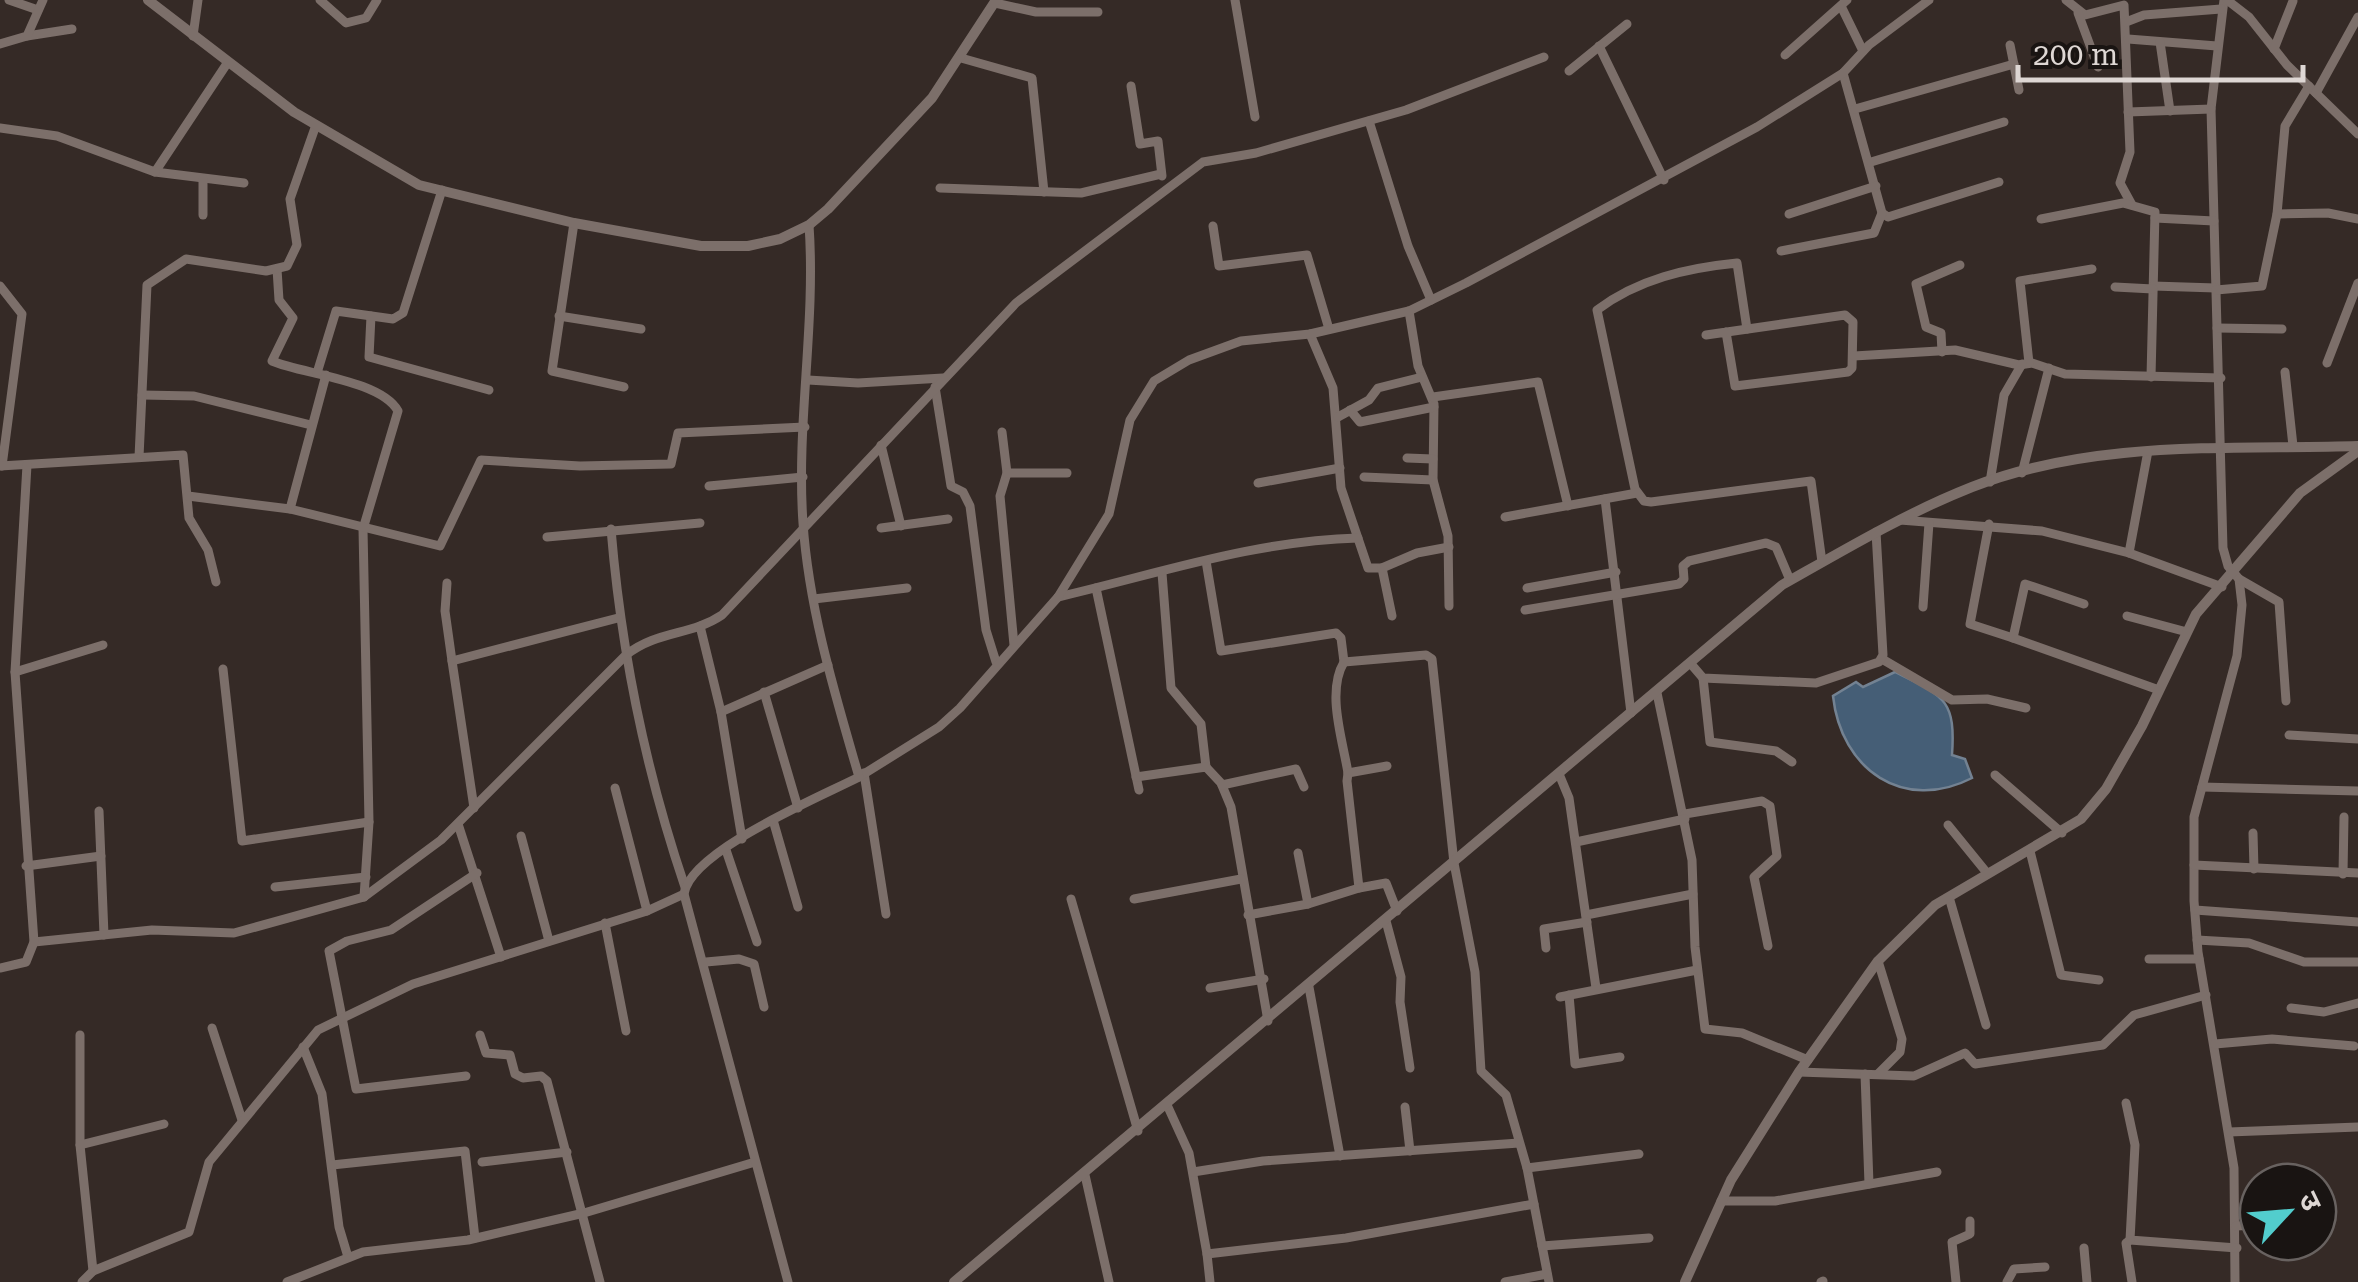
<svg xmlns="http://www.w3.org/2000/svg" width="2358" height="1282" font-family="'Roboto Serif','Noto Sans Devanagari',serif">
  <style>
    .water { fill: #455e76; stroke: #738292; stroke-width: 2.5 }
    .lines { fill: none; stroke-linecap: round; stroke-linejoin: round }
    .minor { stroke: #7c6f6a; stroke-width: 9 }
    .tertiary { stroke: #7c6f6a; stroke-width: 10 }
  </style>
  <rect width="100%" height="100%" fill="#352a26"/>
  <path class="water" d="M1895,672c48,24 61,26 57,83l13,4 7,19c-68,35 -131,-8 -139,-82l23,-14 7,5z"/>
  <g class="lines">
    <g class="minor">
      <polyline points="9,0 38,10"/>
      <polyline points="320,0 346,23 366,18 377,0"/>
      <polyline points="1235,0 1255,117"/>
      <polyline points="2066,0 2085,15 2124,5 2130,152 2120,183 2132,205"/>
      <polyline points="2224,0 2211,109 2223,548 2228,566 2239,579 2242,605 2237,656 2194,817 2194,901 2198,952 2234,1168 2235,1282"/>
      <polyline points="2227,0 2249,17 2287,65 2358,134"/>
      <polyline points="995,3 1036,12 1098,12"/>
      <polyline points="1841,6 1863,51"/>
      <polyline points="2078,13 2098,67"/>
      <polyline points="2126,22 2144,15 2221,9"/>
      <polyline points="27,36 72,29"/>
      <polyline points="193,36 198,0"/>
      <polyline points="2128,39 2217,46"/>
      <polyline points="2160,42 2170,111"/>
      <polyline points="0,44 27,36 43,0"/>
      <polyline points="2010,45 2019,90"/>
      <polyline points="1599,46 1664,180"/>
      <polyline points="2274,49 2293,1"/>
      <polyline points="1785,55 1847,0"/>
      <polyline points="961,58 1032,78 1044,192"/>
      <polyline points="228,62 155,172 244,183"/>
      <polyline points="1569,71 1627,24"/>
      <polyline points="1843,73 1882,213 1888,217 1999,182"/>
      <polyline points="1131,86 1140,144 1158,141 1162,176"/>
      <polyline points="2316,93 2358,17"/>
      <polyline points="1855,109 2014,64"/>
      <polyline points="2128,112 2211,109"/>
      <polyline points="1369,121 1408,246 1431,300"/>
      <polyline points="0,128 57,136 155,172"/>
      <polyline points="1871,162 2004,122"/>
      <polyline points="203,179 203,215"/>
      <polyline points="940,188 1081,193 1161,174"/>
      <polyline points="1789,214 1876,186"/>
      <polyline points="2277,214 2328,213 2358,219"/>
      <polyline points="2155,218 2214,221"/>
      <polyline points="2041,219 2123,203 2155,212 2151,377"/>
      <polyline points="574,223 552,371 624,387"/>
      <polyline points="1213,226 1219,266 1307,255 1329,329"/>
      <polyline points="1781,251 1874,233 1882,213"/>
      <path d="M277,269l2,31 14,18 -21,43c30,13 109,19 126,50l-35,118 6,293 -5,75"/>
      <polyline points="0,286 22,314 2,466"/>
      <polyline points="2153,286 2216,288"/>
      <polyline points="2115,287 2153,289"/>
      <polyline points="2216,290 2262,286 2277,214 2285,126 2309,86"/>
      <polyline points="1409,311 1418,366 1434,404 1433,480 1448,536 1449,606"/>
      <polyline points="371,316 369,357 489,390"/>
      <polyline points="559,316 641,329"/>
      <polyline points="2217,328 2282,329"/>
      <path d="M1747,329l-10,-66c-50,5 -99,16 -140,47l38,179 9,12 7,1 160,-21 11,81"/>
      <polyline points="1310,334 1333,388 1341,488 1368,568 1382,568 1392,616"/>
      <polyline points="1706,335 1845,315 1853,322 1852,368 1848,372 1735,386 1726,332"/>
      <polyline points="1942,352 1941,333 1926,327 1916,284 1960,265"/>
      <polyline points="1854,356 1955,350 2019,365 2032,363 2065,374 2221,378"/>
      <polyline points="2029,363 2020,281 2092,269"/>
      <polyline points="2327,363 2358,283"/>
      <polyline points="2285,372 2293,446"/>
      <polyline points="317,373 336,311 393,319 403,313 442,190"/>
      <polyline points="808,380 858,383 943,378"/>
      <polyline points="935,387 951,486 963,492 970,506 986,630 996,662"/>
      <polyline points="142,395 194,396 311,425"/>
      <polyline points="1433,397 1538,382 1568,506"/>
      <polyline points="1350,410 1360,422 1434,407"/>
      <polyline points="1338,417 1369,400 1378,388 1422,377"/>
      <polyline points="1002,432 1007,473 1000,496 1014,645"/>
      <polyline points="881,445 901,526"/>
      <polyline points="139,457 147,285 186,259 266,271 287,266 297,245 290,199 316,125"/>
      <polyline points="1407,458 1433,459"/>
      <polyline points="0,466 183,455 189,518 208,550 216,582"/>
      <polyline points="1007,473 1067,473"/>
      <polyline points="2022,473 2049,368"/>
      <polyline points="1364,477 1433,480"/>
      <polyline points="1990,482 2004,395 2022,364"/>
      <polyline points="1258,483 1340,468"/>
      <polyline points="709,486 803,477"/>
      <polyline points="188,496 290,509 440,546 481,460 580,466 671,464 678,433 805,427"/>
      <polyline points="1605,499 1631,713"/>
      <polyline points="290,509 326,375"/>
      <polyline points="1505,517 1637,493"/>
      <polyline points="1900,520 2042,531 2129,553 2222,587"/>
      <polyline points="1989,524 1970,624 2013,638"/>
      <polyline points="881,528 948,519"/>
      <path d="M611,529c10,121 35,243 74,358"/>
      <polyline points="547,537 700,523"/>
      <polyline points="2129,553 2148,451"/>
      <polyline points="1206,561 1221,651 1336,633 1341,638 1344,662 1426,655 1432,659 1454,863 1475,972 1481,1071 1506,1095 1527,1168 1549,1282"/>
      <polyline points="1382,568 1417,553 1449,547"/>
      <polyline points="1162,573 1171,688 1201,724 1206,767"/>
      <polyline points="2239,579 2279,602 2286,701"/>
      <polyline points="447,583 445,611 452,661"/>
      <polyline points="1096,588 1139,790"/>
      <polyline points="1527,588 1616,572"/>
      <path d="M1058,597c103,-24 195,-56 300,-59"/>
      <polyline points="814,599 907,588"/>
      <polyline points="2084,604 2025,584 2013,638 2159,690"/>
      <polyline points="1923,607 1929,523"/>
      <polyline points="1525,610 1679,584 1684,579 1683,566 1689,561 1766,543 1776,547 1790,580"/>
      <polyline points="2127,616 2187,632"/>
      <polyline points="700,626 721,712 742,839"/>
      <polyline points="1882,659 1952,700 1987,699 2026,708"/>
      <path d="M1344,662c-18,30 -1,79 4,111"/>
      <polyline points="1691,664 1703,678 1816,683 1879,662 1883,655 1876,532"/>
      <polyline points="223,669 242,841 369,822"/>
      <polyline points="15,672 103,645"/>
      <polyline points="1703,678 1710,742 1776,751 1792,762"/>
      <polyline points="764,692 798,808"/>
      <polyline points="1657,693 1692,860 1695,947 1705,1029 1742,1033 1808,1060"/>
      <polyline points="721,712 828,665"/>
      <polyline points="2289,735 2358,739"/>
      <polyline points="1387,766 1348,773 1347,781 1359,888 1386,883 1397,911"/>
      <polyline points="864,773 886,914"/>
      <polyline points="1559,774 1569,798 1596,988"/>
      <polyline points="1995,775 2062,833"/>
      <polyline points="859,777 939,727 960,708 1058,597 1109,514 1130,420 1154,381 1189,360 1241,341 1310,334 1409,311 1466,283 1757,127 1843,73 1869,45 1929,0"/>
      <polyline points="1136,777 1206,767 1221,783 1231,807 1268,1021"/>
      <polyline points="1222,785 1296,769 1304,787"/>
      <polyline points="2202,787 2358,791"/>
      <polyline points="615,788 647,911"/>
      <polyline points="474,808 452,661 618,618"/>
      <polyline points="99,811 104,935"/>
      <polyline points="1685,814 1762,801 1770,806 1777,856 1754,877 1768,946"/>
      <polyline points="773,820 798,907"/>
      <polyline points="458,824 501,957"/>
      <polyline points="1948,825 1987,873"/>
      <polyline points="2253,833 2254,869"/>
      <polyline points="521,836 549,941"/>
      <polyline points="1576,842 1685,819"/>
      <polyline points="726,850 757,942"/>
      <polyline points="2030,851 2061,975 2099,980"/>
      <polyline points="2194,865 2358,873"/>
      <polyline points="26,866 101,856"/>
      <polyline points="2343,874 2344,817"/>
      <polyline points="275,887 366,877"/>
      <polyline points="1949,897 1986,1025"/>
      <polyline points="1071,899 1138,1131"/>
      <polyline points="1134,899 1241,879"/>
      <polyline points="1308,904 1359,888"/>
      <polyline points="2195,910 2358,922"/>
      <polyline points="1248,915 1308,904 1298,853"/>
      <polyline points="1586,915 1693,894"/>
      <polyline points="1386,921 1401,977 1400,1002 1410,1068"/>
      <polyline points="605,923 626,1031"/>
      <polyline points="2197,940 2249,943 2304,962 2358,962"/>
      <path d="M34,942l118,-12 82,3 130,-36 77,-57 185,-185c32,-25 65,-19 96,-40l294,-312 187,-141 53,-9 150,-43 138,-53"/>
      <polyline points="1546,948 1544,929 1587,922"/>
      <polyline points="2149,959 2199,959"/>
      <polyline points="1878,961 1902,1039 1900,1052 1878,1074"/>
      <polyline points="706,962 739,959 754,964 764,1007"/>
      <polyline points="0,968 26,962 34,942 15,672 27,465"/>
      <polyline points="1309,987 1340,1156"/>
      <polyline points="1210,988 1264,979"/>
      <polyline points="1569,995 1575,1064 1620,1057"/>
      <polyline points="1560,997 1697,970"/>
      <polyline points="2291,1008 2324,1012 2358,1003"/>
      <polyline points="212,1028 242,1120"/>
      <polyline points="80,1035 80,1145 93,1271"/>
      <polyline points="480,1035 486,1053 510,1055 515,1074 523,1078 541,1076 547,1081 600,1282"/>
      <polyline points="2215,1044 2272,1039 2354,1046"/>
      <polyline points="303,1047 322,1094 339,1227 348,1257"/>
      <polyline points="1799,1072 1914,1076 1965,1053 1975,1064 2103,1045 2134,1015 2206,995"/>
      <polyline points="1865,1074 1869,1184"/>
      <polyline points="466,1076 356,1089 329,951 347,941 391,930 477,873"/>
      <polyline points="2126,1103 2135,1145 2130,1240 2237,1248"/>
      <polyline points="1168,1107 1189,1153 1207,1254 1346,1238 1534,1204"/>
      <polyline points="1405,1107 1410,1151"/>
      <polyline points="2229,1132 2358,1127"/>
      <polyline points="80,1145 164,1124"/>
      <polyline points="482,1162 567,1152"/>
      <polyline points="332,1165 465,1151 475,1238"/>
      <polyline points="1527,1168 1639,1154"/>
      <polyline points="1193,1172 1263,1161 1519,1143"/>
      <polyline points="1085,1175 1109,1282"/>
      <polyline points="1721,1201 1775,1201 1937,1172"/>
      <polyline points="2236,1226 2258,1225"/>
      <polyline points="2130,1240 2126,1243 2132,1282"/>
      <polyline points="1542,1246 1649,1238"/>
      <polyline points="2084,1248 2087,1282"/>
      <polyline points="1207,1254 1210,1282"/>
      <polyline points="82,1282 93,1271 189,1232 209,1162 318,1030 413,984 647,911 684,894"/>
      <polyline points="287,1282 363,1252 468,1240 584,1213 755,1162"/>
      <path d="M788,1282l-104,-388c6,-43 136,-97 175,-117 -24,-83 -50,-167 -56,-254 -7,-99 13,-198 6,-298"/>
      <polyline points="1505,1282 1547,1274"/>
      <polyline points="1821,1282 1823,1281"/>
      <polyline points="1956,1282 1952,1242 1970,1234 1970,1221"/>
      <polyline points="2007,1282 2014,1269 2045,1267"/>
    </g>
    <g class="tertiary">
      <polyline points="148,0 294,112 419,185 574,223 701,246 748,246 780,239 809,225 828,209 932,98 996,0"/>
      <path d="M954,1282l828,-697c62,-35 124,-72 190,-98 123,-48 258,-37 386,-41"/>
      <polyline points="1685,1282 1731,1180 1799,1072 1878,961 1935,905 2081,819 2106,789 2142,726 2196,614 2300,493 2358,451"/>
    </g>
  </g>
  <g transform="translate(2288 1212) rotate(64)"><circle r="48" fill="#191412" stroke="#686260" stroke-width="2.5"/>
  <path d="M0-8L18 38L0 25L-18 38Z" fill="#52cdcd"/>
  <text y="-15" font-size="28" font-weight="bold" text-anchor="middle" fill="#ded7d4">उ</text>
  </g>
  <path d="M2018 65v15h285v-15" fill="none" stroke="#ded7d4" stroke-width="5"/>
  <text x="2033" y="65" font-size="30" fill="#ded7d4" stroke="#191412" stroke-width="8" paint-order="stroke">200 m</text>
</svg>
